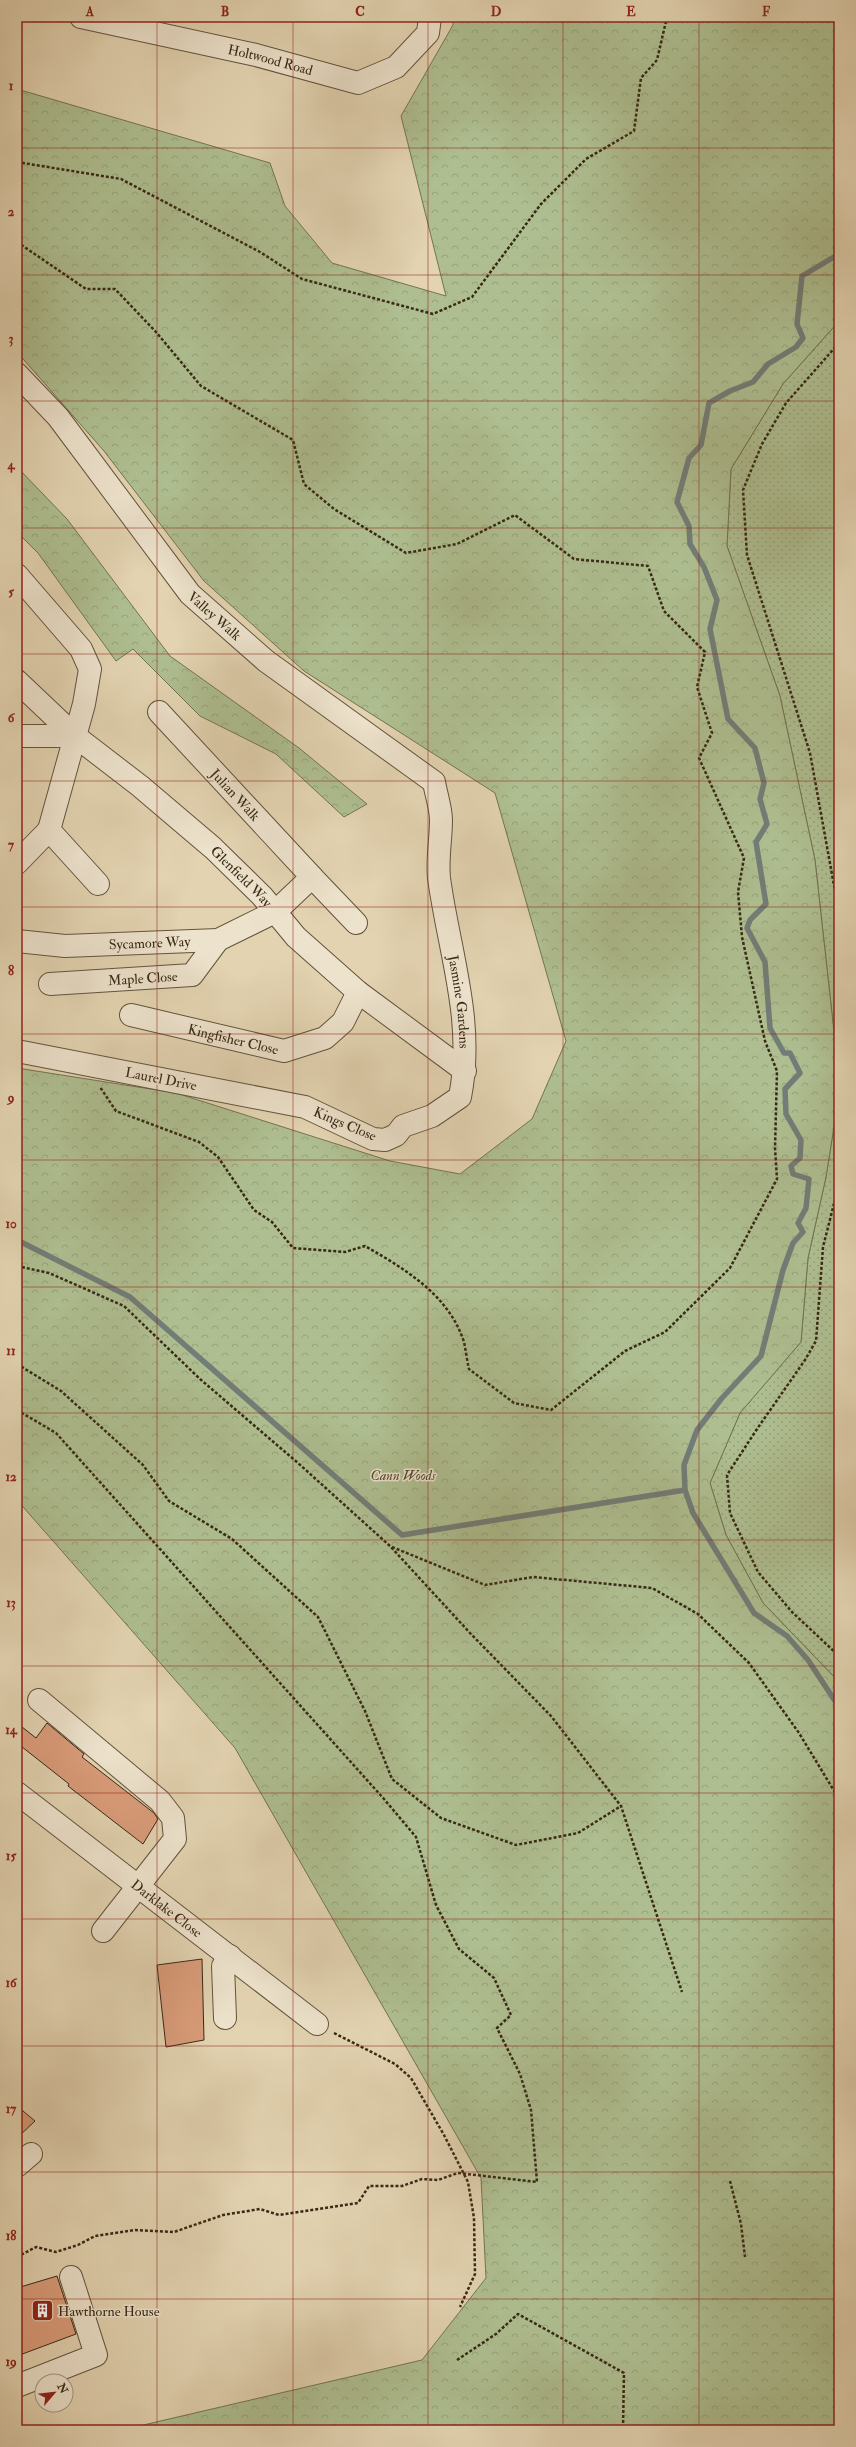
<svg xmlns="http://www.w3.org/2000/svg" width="856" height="2447" font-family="'IM FELL Double Pica',serif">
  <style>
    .grass { fill: url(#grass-dots); stroke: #727453 }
    .forest { fill: url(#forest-crowns); stroke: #727453 }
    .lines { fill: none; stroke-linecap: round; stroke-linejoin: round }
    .stream { stroke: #727d77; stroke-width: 5.5 }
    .building { fill: #da9c7a; stroke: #372916 }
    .minor-casing { stroke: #62543d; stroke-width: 24 }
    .path { stroke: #372916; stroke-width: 2.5; stroke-dasharray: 3 2; stroke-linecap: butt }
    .minor { stroke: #ede2cc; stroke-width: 22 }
    .grid { fill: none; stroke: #8f2418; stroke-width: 1; stroke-opacity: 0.55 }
    .labels { text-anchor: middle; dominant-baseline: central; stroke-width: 3; stroke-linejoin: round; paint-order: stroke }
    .street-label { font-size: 14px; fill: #372916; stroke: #ede2cc }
    .park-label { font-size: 14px; font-style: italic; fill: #4f472e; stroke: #ede2cc }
    .poi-label { font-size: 14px; fill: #372916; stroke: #ede2cc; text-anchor: start }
    .neatline { fill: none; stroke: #8f2418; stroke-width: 1.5 }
    .grid-label { font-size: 13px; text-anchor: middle; font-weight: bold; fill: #8f2418 }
  </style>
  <defs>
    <pattern id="grass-dots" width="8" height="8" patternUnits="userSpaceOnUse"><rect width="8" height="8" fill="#aebe90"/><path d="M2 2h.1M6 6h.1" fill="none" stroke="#96a37b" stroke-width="1.8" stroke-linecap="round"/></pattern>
    <pattern id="forest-crowns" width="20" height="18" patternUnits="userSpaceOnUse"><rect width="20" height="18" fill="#aebe90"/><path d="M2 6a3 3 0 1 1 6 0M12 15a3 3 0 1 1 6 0" fill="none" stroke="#96a37b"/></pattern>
  </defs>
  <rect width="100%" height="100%" fill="#e3d3b1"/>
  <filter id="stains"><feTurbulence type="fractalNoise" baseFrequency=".005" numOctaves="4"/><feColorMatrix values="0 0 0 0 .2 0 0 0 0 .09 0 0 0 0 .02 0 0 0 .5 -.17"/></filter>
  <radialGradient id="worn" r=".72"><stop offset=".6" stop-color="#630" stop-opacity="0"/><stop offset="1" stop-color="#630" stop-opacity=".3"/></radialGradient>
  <g class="grass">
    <polygon points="839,321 839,1077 815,860 780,696 727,546 731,469 783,384"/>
    <polygon points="839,1095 839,1682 763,1603 726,1535 710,1483 740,1413 801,1342 808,1258 826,1177"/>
  </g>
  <g class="forest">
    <polygon points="453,17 839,17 839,321 783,384 731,469 727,546 780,696 815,860 839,1077 839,1095 826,1177 808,1258 801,1342 740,1413 710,1483 726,1535 763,1603 839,1682 839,2430 122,2430 422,2360 486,2278 481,2178 235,1748 17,1500 17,1068 176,1093 390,1161 460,1174 532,1119 566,1041 495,793 304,671 204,581 104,451 17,352 17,89 270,163 285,206 332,263 446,296 401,116 453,25"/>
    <polygon points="17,467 67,519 170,656 299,748 367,804 344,817 276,754 200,716 133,649 116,661 38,553 17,532"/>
  </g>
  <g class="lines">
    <g class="stream">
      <polyline points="839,254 802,276 797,324 803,338 796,347 768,364 753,382 730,391 709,403 701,445 689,458 677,502 689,526 690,544 704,567 717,600 710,629 728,719 755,748 764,783 760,799 767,824 756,842 766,904 750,920 747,928 765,962 770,1028 784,1053 790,1053 800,1073 785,1089 786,1114 801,1140 800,1158 791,1166 793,1174 809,1179 806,1208 798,1223 803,1232 793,1243 783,1270 761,1356 722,1398 697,1430 684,1465 685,1490 693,1513 754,1613 787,1636 808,1660 839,1707"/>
      <polyline points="17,1240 130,1297 402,1535 685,1490"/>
    </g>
  </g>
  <g class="building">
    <polygon points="17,1723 36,1738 47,1723 84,1754 82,1757 154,1813 158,1819 143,1844 68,1786 69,1784 17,1743"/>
    <polygon points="202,1959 204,2040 166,2047 157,1965"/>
    <polygon points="17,2106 35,2121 17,2138"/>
    <polygon points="57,2276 76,2334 17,2356 17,2288"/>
  </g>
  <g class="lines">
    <defs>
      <g id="minor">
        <path id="s1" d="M81,17l175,38 102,28 38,-16 32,-34 2,-16"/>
        <path id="s2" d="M17,374l41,43 132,177 76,67 168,121c2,12 7,26 7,38 0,20 -4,38 -2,58 10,74 36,143 21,219l-28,19 -29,10 -7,9 -11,5 -12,-1 -68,-32 -288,-56"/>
        <polyline points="17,575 81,649 90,669 84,704 49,830 98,884"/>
        <path id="s3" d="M17,681l58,55 65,50 73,62 49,48 34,41 62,55 107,79"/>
        <polyline points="17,736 75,736"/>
        <polyline points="17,863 49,830"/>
        <polyline points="312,877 356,923"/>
        <path id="s4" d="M17,941l48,5 153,-6 57,-28 37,-35 -153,-165"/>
        <path id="s5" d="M50,984l142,-9 26,-35"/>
        <path id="s6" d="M131,1015l153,36 41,-13 18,-16 15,-30"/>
        <polyline points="39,1700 160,1801 173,1818 175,1839 103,1931"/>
        <path id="s7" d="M17,1793l300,231"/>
        <polyline points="225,2018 223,1966 230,1956"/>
        <polyline points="17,2166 31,2154"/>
        <polyline points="17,2386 96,2355 71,2277"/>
      </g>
    </defs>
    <use href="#minor" class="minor-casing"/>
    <g class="path">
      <polyline points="17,162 121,179 260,252 302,279 433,314 472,297 541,204 586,159 634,131 641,78 657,60 667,17"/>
      <path d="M17,242l69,47h29l41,43 45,54 92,54 11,44 30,25 72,44 51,-9 58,-29 59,44 74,7 16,45 41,41 -8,35 15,46 -13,25 45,100 -6,34 4,45 23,104 12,30 -2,77 2,31 -47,89 -65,64 -40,19 -74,59 -37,-7 -45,-34c-2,-8 -3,-18 -5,-27 -15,-47 -59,-73 -99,-96l-20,6 -52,-4 -21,-26 -18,-12 -36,-53 -19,-15 -83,-31 -16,-24"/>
      <polyline points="839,343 786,403 762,444 743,490 747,555 810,753 839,913"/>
      <polyline points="839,1184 823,1247 816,1341 805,1360 757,1429 727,1475 730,1513 758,1572 792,1612 839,1656"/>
      <polyline points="17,1266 49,1273 124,1306 200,1379 298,1463 390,1546 470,1633 551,1716 621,1806 682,1992"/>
      <polyline points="17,1364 61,1391 143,1465 169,1501 232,1539 318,1617 365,1711 392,1779 441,1818 516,1845 578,1833 621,1806"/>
      <polyline points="17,1410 56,1433 384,1799 416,1837 436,1905 459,1949 494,1978 511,2015 497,2028 520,2074 531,2110 537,2182 458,2173 438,2180 422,2179 402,2186 369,2186 358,2203 279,2215 260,2209 223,2215 174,2232 135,2230 95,2236 78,2245 56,2252 36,2247 17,2257"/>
      <polyline points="392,1547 485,1585 533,1577 652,1588 698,1614 749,1663 799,1733 839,1799"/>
      <polyline points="334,2033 395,2064 411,2078 444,2135 468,2182 474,2218 475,2274 460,2307"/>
      <polyline points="730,2181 741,2224 745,2257"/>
      <polyline points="457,2360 496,2334 518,2314 624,2373 623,2430"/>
    </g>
    <use href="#minor" class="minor"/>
  </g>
  <path class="grid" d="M157,17v2413M293,17v2413M428,17v2413M563,17v2413M699,17v2413M17,148h822M17,275h822M17,401h822M17,528h822M17,654h822M17,781h822M17,907h822M17,1034h822M17,1160h822M17,1287h822M17,1413h822M17,1540h822M17,1666h822M17,1793h822M17,1919h822M17,2046h822M17,2172h822M17,2299h822"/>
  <defs>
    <symbol id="building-square" viewBox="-11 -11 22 22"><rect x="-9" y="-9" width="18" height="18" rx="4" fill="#8f2418" stroke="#ede2cc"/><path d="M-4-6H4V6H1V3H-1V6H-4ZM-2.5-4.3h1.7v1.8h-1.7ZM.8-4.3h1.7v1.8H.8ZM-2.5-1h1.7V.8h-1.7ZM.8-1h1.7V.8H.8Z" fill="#fff"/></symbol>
  </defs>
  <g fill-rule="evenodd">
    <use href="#building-square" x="30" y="2298" width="25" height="25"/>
  </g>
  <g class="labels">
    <g class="street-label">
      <text stroke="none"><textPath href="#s1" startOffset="194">Holtwood Road</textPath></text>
      <text stroke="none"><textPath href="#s2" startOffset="313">Valley Walk</textPath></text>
      <text transform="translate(235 795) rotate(47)">Julian Walk</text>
      <text stroke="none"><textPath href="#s3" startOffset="298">Glenfield Way</textPath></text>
      <text stroke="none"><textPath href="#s4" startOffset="133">Sycamore Way</textPath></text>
      <text stroke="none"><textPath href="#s5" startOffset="93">Maple Close</textPath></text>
      <text stroke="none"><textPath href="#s2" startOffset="811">Jasmine Gardens</textPath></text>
      <text stroke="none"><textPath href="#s6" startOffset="105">Kingfisher Close</textPath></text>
      <text transform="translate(161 1079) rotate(11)">Laurel Drive</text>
      <text transform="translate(345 1124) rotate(23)">Kings Close</text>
      <text stroke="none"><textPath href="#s7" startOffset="189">Darklake Close</textPath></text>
    </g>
    <g class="park-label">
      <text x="403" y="1475">Cann Woods</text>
    </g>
    <g class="poi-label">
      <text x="58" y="2311">Hawthorne House</text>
    </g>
  </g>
  <rect width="856" height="2447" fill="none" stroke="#e3d3b1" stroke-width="44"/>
  <g transform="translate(54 2393) rotate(62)"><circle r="19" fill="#ede2cc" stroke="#a49883"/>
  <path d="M0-3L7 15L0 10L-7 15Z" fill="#8f2418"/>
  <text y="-6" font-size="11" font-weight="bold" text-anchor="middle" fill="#372916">N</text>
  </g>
  <rect x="22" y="22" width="812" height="2403" class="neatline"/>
  <g class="grid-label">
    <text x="90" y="16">A</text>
    <text x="225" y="16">B</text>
    <text x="360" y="16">C</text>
    <text x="496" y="16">D</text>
    <text x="631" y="16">E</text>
    <text x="766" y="16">F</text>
    <text x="11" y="90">1</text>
    <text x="11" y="216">2</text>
    <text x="11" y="343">3</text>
    <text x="11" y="469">4</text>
    <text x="11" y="596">5</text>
    <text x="11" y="722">6</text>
    <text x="11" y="849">7</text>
    <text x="11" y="975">8</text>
    <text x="11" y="1102">9</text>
    <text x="11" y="1228">10</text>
    <text x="11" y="1355">11</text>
    <text x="11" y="1481">12</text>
    <text x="11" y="1607">13</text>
    <text x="11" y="1734">14</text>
    <text x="11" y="1860">15</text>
    <text x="11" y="1987">16</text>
    <text x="11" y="2113">17</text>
    <text x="11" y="2240">18</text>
    <text x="11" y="2366">19</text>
  </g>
  <rect width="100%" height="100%" filter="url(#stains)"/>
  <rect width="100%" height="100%" fill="url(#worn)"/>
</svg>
